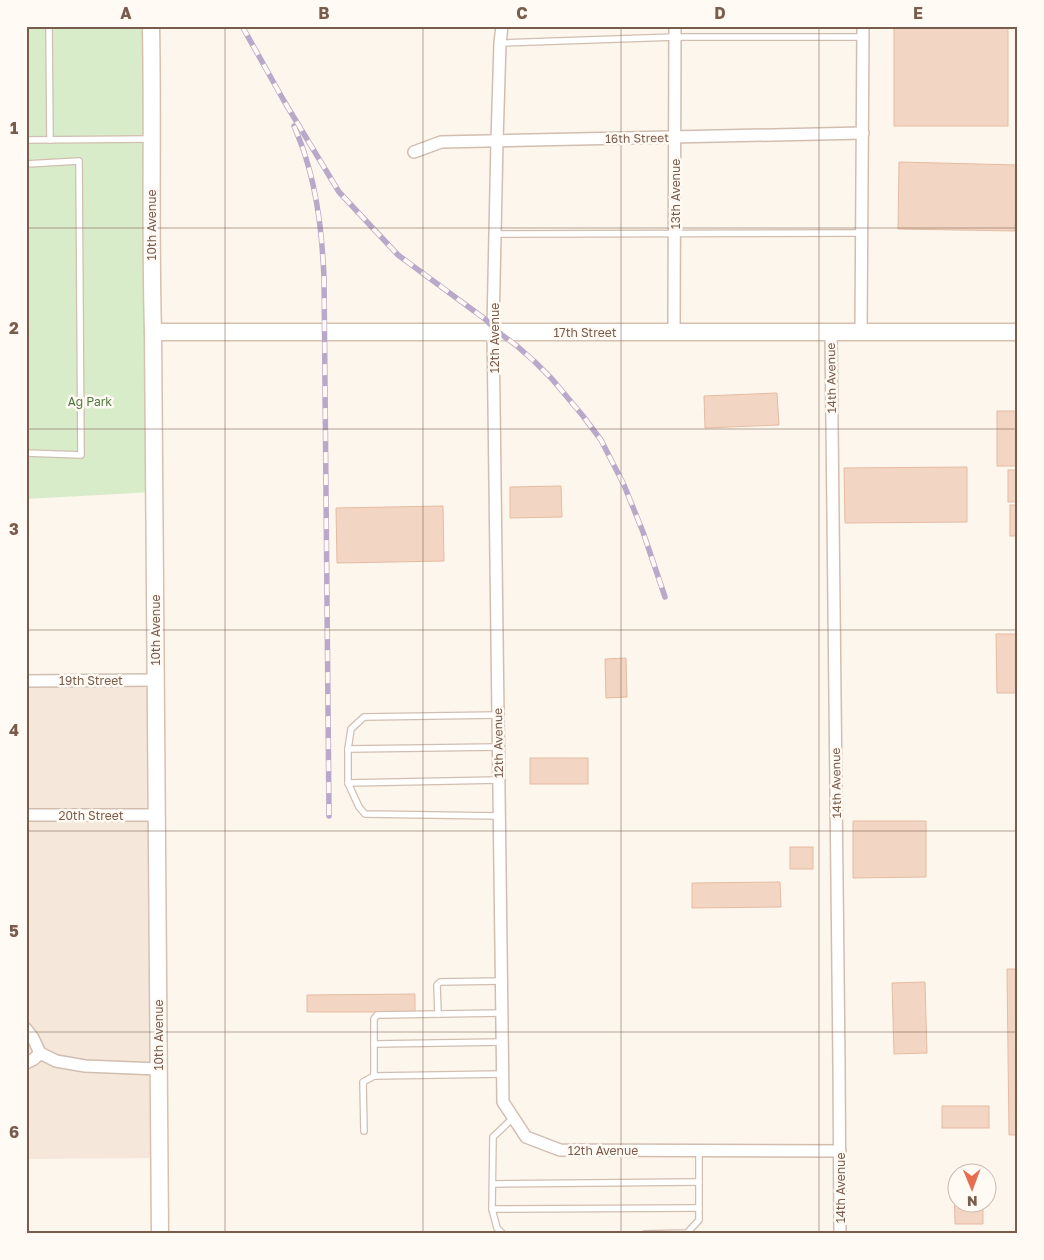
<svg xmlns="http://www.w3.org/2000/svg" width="1044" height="1260" font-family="'Golos Text',sans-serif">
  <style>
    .residential { fill: #f5e8da }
    .green { fill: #d8ecc9 }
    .building { fill: #f3d5c3; stroke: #e6bba3 }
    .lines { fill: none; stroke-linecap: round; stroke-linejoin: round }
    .service-casing { stroke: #d1beb0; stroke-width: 8 }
    .minor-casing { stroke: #d1beb0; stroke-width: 14 }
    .secondary-casing { stroke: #d6c0b0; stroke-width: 19 }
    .service { stroke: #fff; stroke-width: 5.5 }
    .minor { stroke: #fff; stroke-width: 11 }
    .secondary { stroke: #fff; stroke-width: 16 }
    .rail-casing { stroke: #b9a8c9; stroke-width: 5.5 }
    .rail { stroke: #fffaf3; stroke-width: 4; stroke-dasharray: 11; stroke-linecap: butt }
    .grid { fill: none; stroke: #7a5c4d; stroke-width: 1; stroke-opacity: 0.55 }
    .labels { text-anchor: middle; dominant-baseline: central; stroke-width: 5; stroke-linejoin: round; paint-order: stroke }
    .street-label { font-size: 12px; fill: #7a5c4d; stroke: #fffaf3 }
    .park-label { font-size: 12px; fill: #537a41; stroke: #fffaf3 }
    .neatline { fill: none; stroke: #7a5c4d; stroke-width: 2 }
    .grid-label { font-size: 16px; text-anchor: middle; font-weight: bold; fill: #7a5c4d }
  </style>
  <rect width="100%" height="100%" fill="#fdf6ec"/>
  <polygon class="residential" points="155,680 159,1158 26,1159 26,681"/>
  <polygon class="green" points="26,26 151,26 154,492 26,499"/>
  <g class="building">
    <rect x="894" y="26" width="114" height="100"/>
    <polygon points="899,162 1016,165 1015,231 898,229"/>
    <polygon points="777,393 779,425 705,428 704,396"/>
    <rect x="997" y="411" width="21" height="55"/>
    <polygon points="967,467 967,522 845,523 844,468"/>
    <rect x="1008" y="470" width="10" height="32"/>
    <polygon points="561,486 562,517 510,518 510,487"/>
    <rect x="1010" y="505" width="8" height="31"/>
    <polygon points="443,506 444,561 337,563 336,508"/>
    <polygon points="996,634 1018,634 1018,693 997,693"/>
    <polygon points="626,658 627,697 606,698 605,659"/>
    <rect x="530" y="758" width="58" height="26"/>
    <polygon points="853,821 926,821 926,877 853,878"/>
    <rect x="790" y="847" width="23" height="22"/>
    <polygon points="780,882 781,907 692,908 692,883"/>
    <polygon points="1007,969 1018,969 1018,1135 1009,1135"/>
    <polygon points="925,982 927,1053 894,1054 892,983"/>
    <polygon points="415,994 415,1012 307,1012 307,995"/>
    <rect x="942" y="1106" width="47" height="22"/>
    <polygon points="956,1180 956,1202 983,1202 983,1224 955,1224 954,1181"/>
  </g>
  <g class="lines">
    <defs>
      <g id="service">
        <polyline points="49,26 50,140"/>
        <polyline points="500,43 675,37 863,37"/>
        <polyline points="26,140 150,139"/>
        <polyline points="26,164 79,161 81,455 26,453"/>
        <polyline points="494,234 862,233"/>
        <polyline points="498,715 364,717 351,729 348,749 348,783 359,807 365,814 499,816"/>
        <polyline points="348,749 498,747"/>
        <polyline points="348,783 499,780"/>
        <polyline points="502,1013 377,1015 374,1019 374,1076 503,1074"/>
        <polyline points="438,1014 437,985 440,982 501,981"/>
        <polyline points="374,1044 502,1042"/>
        <polyline points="364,1131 363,1082 374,1076"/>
        <polyline points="493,1184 699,1182"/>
        <polyline points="492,1209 699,1208"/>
        <polyline points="503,1234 497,1228 492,1209 493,1137 513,1118"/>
        <polyline points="645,1234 687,1233 699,1220 699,1150"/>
      </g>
      <g id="minor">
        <polyline points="502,26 500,43 497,141 493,327 503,1102 526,1137 560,1150 840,1151"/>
        <polyline points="414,152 441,142 863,133"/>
        <polyline points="674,332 675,26"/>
        <polyline points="831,332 839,1064 840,1234"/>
        <polyline points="861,332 863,26"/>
        <polyline points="26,681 155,680"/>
        <polyline points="26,815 157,815"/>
        <polyline points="26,1029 33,1038 40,1053"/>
        <polyline points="26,1063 34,1059 40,1053 56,1061 85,1066 158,1069"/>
      </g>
      <g id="secondary">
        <path d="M151,26c2,102 -1,204 2,306l7,902"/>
        <polyline points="153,332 1018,332"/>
      </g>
    </defs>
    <use href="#service" class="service-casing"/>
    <use href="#minor" class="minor-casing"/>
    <use href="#secondary" class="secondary-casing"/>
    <use href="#service" class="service"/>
    <use href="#minor" class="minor"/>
    <use href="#secondary" class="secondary"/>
    <defs>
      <g id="rail">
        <polyline points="242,26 284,101 339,192 398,255 485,319 498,332 517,346 535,362 552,379 583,416 601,440 624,485 643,532 665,597"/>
        <path d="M294,126c4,10 8,19 11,29 13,40 17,81 19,122l5,539"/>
      </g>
    </defs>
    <use href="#rail" class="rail-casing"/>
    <use href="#rail" class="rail"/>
  </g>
  <path class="grid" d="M225,26v1208M423,26v1208M621,26v1208M819,26v1208M26,228h992M26,429h992M26,630h992M26,831h992M26,1032h992"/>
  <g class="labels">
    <g class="street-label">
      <text transform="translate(637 138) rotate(-1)">16th Street</text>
      <text transform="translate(675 194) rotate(-90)">13th Avenue</text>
      <text transform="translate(151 225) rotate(-90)">10th Avenue</text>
      <text x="585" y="332">17th Street</text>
      <text transform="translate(494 338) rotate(-90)">12th Avenue</text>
      <text transform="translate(831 378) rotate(-91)">14th Avenue</text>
      <text transform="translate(155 630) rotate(-90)">10th Avenue</text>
      <text x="91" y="680">19th Street</text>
      <text transform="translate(498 743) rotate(-91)">12th Avenue</text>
      <text transform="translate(836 783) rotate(-91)">14th Avenue</text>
      <text x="91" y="815">20th Street</text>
      <text transform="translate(158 1035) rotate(-90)">10th Avenue</text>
      <text x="603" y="1150">12th Avenue</text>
      <text transform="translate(840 1188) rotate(-90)">14th Avenue</text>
    </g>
    <g class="park-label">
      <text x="90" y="401">Ag Park</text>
    </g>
  </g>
  <rect width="1044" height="1260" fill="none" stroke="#fffaf3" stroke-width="55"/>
  <g transform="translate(972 1188) rotate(179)"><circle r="24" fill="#fffaf3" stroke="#cabbb1"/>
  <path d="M0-4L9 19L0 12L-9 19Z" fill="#e76f51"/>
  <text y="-8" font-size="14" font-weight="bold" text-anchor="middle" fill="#7a5c4d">N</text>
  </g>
  <rect x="28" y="28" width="988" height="1204" class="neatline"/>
  <g class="grid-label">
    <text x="126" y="19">A</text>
    <text x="324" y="19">B</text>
    <text x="522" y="19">C</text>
    <text x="720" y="19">D</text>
    <text x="918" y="19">E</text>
    <text x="14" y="134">1</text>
    <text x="14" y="334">2</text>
    <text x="14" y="535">3</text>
    <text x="14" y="736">4</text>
    <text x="14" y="937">5</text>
    <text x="14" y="1138">6</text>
  </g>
</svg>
